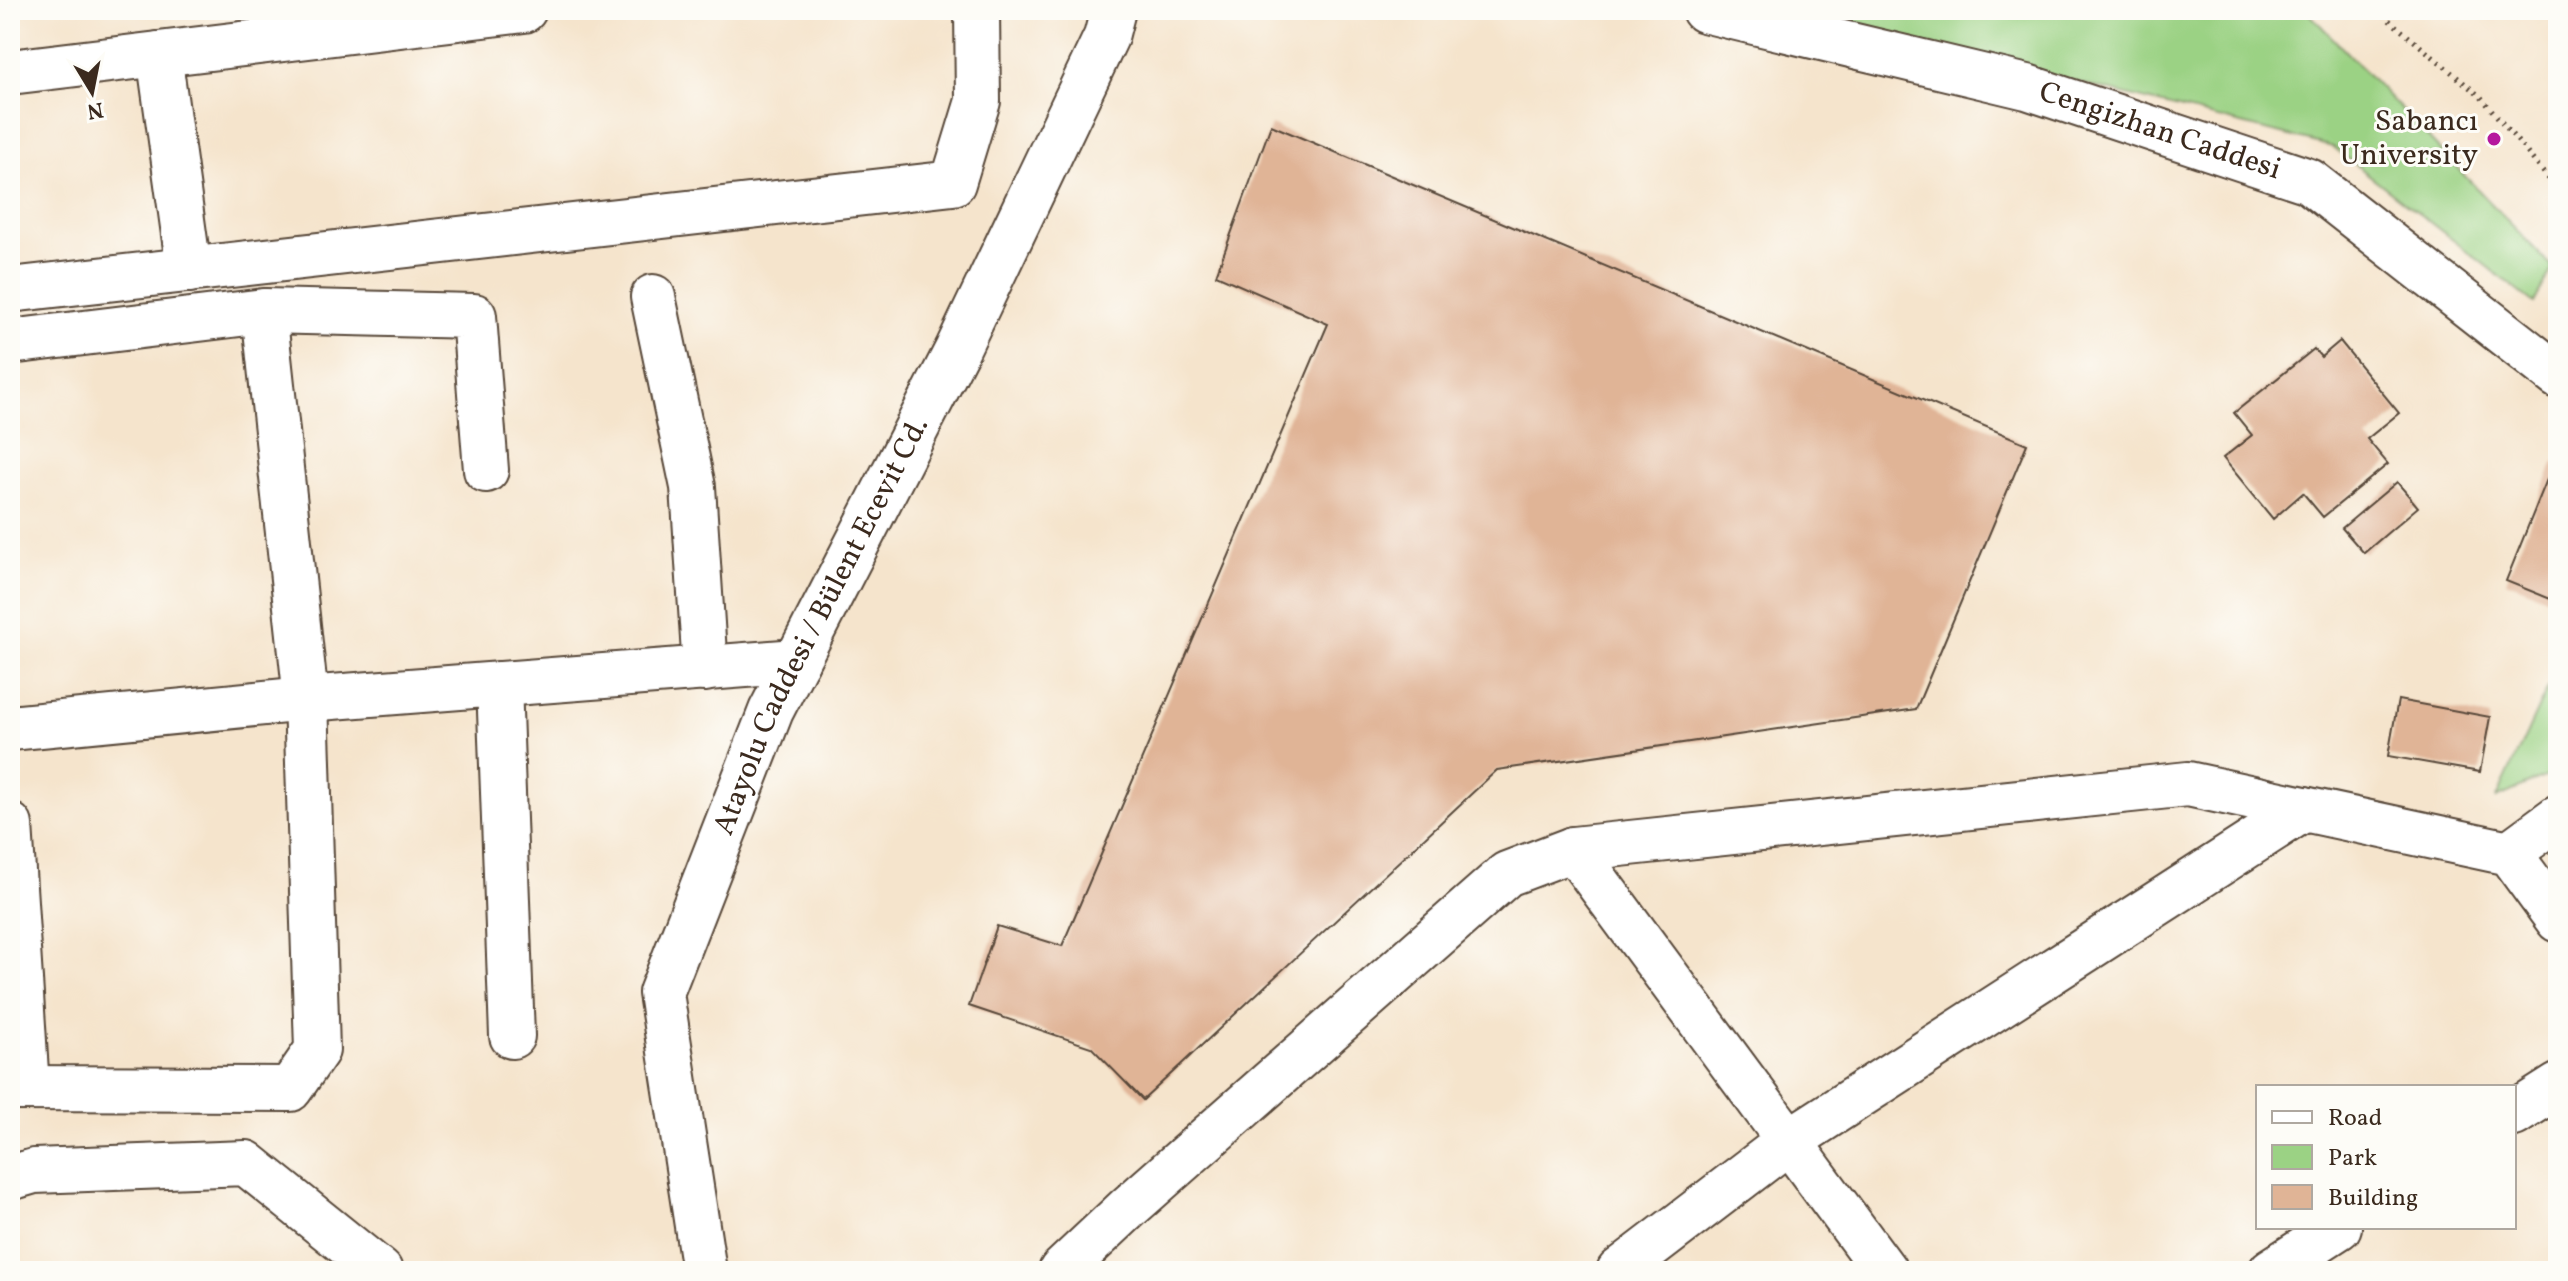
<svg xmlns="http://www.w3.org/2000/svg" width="2568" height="1281" font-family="Vollkorn,serif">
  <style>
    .green { fill: #9bd284; stroke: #6b7e51; stroke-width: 2 }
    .building { fill: #e0b496 }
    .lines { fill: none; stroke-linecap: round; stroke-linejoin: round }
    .minor-casing { stroke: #574638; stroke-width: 48 }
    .path { stroke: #574638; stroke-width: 5; stroke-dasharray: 2 6; stroke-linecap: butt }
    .minor { stroke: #fff; stroke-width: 44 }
    .poi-dot { fill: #b5179e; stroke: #fdfcf7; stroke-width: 3 }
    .labels { text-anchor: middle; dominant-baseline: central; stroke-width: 6; stroke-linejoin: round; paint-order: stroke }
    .poi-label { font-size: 30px; fill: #3b2a1e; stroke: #fdfcf7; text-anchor: end }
    .street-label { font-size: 30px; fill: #3b2a1e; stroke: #fdfcf7 }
  </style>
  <rect width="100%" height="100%" fill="#fdfcf7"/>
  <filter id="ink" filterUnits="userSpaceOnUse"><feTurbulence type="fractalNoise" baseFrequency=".0125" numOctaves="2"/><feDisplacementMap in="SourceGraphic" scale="16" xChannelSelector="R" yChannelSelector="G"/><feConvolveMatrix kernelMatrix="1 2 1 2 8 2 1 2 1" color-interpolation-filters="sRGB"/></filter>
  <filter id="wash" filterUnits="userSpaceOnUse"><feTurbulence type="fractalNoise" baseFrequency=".006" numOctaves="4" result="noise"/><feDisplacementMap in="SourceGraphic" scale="32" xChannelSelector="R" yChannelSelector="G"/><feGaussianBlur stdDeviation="1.8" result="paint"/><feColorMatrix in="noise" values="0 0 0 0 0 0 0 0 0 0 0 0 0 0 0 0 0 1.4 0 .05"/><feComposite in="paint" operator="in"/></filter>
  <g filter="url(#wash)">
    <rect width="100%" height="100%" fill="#f5e4cc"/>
    <g class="green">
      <polygon points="1790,10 2306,10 2553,268 2534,303 2333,147"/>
      <polygon points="2558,665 2558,775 2553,773 2497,798"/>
    </g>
    <g id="blocks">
      <g class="building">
        <polygon points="1271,125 2027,444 1916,709 1497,770 1143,1100 1091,1047 969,1006 997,926 1062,946 1328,324 1216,275"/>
        <polygon points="2340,341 2399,413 2367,439 2388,464 2323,517 2303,493 2273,519 2223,458 2252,435 2234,413 2314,349 2321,357"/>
        <polygon points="2554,462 2558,465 2558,591 2553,600 2506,581"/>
        <polygon points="2397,482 2418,507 2364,553 2342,528"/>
        <polygon points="2398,700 2490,717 2480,772 2388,756"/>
      </g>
    </g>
  </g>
  <g filter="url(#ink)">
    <use href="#blocks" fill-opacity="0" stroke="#574638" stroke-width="2"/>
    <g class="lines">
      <defs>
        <g id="minor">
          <path id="s1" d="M1704,10l323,77 282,94 249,195"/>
          <polyline points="159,54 189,270"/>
          <polyline points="10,72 524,10"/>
          <polyline points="10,290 953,183 978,101 977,10"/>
          <polyline points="653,297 693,487 705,669"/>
          <polyline points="10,342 264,311 474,316 486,470"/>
          <polyline points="499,684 512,1036"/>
          <polyline points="10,728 306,699 797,661"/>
          <polyline points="10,825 27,1088"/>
          <polyline points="2509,853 2558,817"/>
          <polyline points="10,1088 290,1089 317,1050 306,699 264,311"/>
          <polyline points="2514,1114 2558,1086"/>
          <polyline points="10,1178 34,1171 246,1163 380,1271"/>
          <path id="s2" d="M704,1271l-43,-278 110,-282 186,-361 149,-313 7,-27"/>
          <polyline points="1061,1271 1129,1207 1507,874 1573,849"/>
          <polyline points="1619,1271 1789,1141 2304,809"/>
          <polyline points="1885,1271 1573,849 2188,784 2509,853 2558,920"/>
          <polyline points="2271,1271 2339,1227"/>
        </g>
      </defs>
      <use href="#minor" class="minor-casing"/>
      <polyline class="path" points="2377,10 2481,97 2558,190"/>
      <use href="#minor" class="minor"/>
    </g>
  </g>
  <circle class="poi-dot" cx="2494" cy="139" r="8"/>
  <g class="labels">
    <g class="poi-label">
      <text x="2478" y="122">Sabancı<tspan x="2478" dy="34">University</tspan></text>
    </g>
    <g class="street-label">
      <text stroke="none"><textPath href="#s1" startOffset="472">Cengizhan Caddesi</textPath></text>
      <text stroke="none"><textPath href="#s2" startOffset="682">Atayolu Caddesi / Bülent Ecevit Cd.</textPath></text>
    </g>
  </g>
  <rect width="2568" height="1281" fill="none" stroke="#fdfcf7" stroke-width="40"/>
  <rect x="2256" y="1085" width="260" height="144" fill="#fdfcf7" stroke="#afa8a0" stroke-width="2"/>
  <rect x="2272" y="1111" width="40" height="12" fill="#ffffff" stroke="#afa8a0" stroke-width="2"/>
  <text x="2328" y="1125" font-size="24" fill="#3b2a1e">Road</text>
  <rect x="2272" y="1145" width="40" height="24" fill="#9bd284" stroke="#afa8a0" stroke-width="2"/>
  <text x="2328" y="1165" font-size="24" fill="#3b2a1e">Park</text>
  <rect x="2272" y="1185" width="40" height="24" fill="#e0b496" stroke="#afa8a0" stroke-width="2"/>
  <text x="2328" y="1205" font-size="24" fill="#3b2a1e">Building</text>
  <g transform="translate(92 92) rotate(170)" stroke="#fdfcf7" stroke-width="6" paint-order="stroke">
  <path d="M0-6L14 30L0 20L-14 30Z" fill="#3b2a1e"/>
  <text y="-12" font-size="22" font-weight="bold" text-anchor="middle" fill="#3b2a1e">N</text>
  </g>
</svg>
